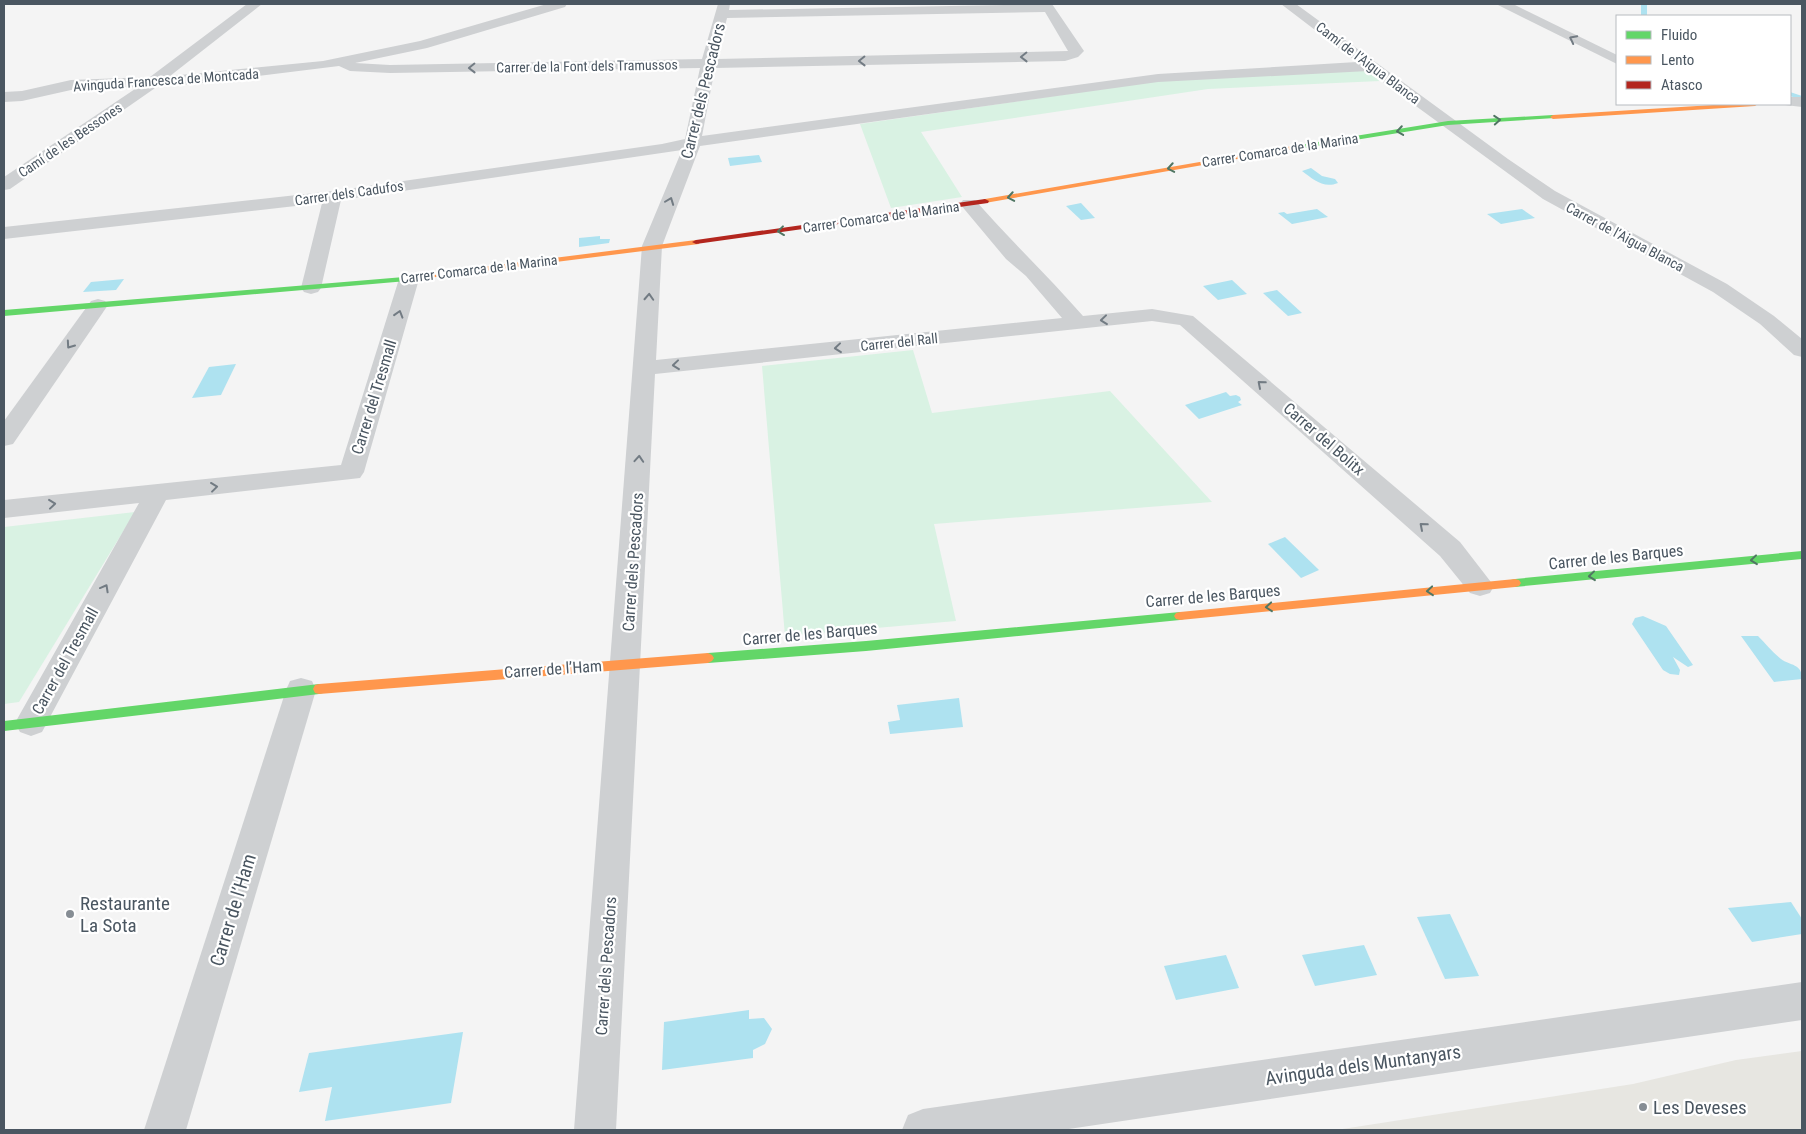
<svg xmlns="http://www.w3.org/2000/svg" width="1806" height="1134" font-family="'Roboto Condensed',sans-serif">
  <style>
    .green { fill: #d9f2e3 }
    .sand { fill: #e7e6e1 }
    .water { fill: #aee2f0 }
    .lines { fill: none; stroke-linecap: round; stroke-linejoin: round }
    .stream { fill: #aee2f0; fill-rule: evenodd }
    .street { fill: #ced0d2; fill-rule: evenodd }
    .fast { fill: #63d668; fill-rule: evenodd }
    .slow { fill: #ff974d; fill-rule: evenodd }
    .jam { fill: #b3261e; fill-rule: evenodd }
    .oneway { stroke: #727b83 }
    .oneway2 { stroke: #507663 }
    .poi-dot { fill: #868d94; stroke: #fff; stroke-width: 2 }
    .labels { text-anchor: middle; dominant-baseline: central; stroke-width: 4.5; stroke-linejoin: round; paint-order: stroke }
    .far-street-label { font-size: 14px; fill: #4a5661; stroke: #fff }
    .street-label { font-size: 16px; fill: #4a5661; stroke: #fff }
    .near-poi-label { font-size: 19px; fill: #4a5661; stroke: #fff; text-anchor: start }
    .near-street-label { font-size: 19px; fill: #4a5661; stroke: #fff }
  </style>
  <rect width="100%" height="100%" fill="#f4f4f4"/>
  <g class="green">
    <polygon points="1364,69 1380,81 1208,89 921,132 962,197 891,208 860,124 1158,81"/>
    <polygon points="913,350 932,413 1110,391 1212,502 934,524 956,621 785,636 762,366"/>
    <polygon points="135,512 19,702 4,704 4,527"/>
  </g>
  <polygon class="sand" points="1802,1051 1802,1130 1336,1130 1633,1084 1736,1060"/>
  <g class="water">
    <polygon points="759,155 762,162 730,166 728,158"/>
    <path d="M1311,168l11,8 13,3 3,4c-15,6 -25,-4 -36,-12z"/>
    <polygon points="1081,203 1095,218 1081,220 1066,206"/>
    <polygon points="1317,209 1328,217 1292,224 1278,213 1284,212 1287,214"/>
    <polygon points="1522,209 1535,218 1501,224 1487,214"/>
    <polygon points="600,236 600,239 610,239 609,243 579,247 579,238"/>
    <polygon points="124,279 116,290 83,292 91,282"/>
    <polygon points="1232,280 1247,294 1218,300 1203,286"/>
    <polygon points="1277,290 1302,313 1288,316 1263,293"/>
    <polygon points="236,364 221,395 192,398 209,367"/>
    <polygon points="1226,392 1230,396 1236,395 1240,397 1241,400 1238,402 1242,405 1199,419 1185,405"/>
    <polygon points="1285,537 1319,570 1301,578 1268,544"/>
    <polygon points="1643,616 1666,626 1693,665 1688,667 1673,657 1680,670 1679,675 1670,674 1663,670 1632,624 1635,618"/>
    <path d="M1741,636h17c7,7 14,16 23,23 9,7 21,4 21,20l-28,3z"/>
    <polygon points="959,698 963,727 890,734 888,722 900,720 897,705"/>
    <polygon points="1791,902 1802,919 1802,934 1752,942 1728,908"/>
    <polygon points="1450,914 1479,976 1445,979 1417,917"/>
    <polygon points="1364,945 1377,975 1315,986 1302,955"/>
    <polygon points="1226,955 1239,988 1176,1000 1164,966"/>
    <polygon points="749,1010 749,1019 764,1018 772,1029 765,1044 753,1050 753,1058 662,1070 664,1022"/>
    <polygon points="463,1032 451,1103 325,1121 332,1087 299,1092 309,1053"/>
  </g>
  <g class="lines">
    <g class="stream">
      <rect x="1641" y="4" width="6" height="12"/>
      <polygon points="1790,92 1802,96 1802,100 1790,96"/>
    </g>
    <g class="street">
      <path d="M247,4h15l-92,72 153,-15 97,-20 127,-37h20l-2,3 -138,41 -72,15 35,2 312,-6 16,-55h12l-1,6 323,-6 32,47 -6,6 -13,4 -350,7 -13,68 456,-62 199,-12 -76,-58h15l212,155 47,32 172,93 47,32 28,23v18l-8,-2 -34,-31 -47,-32 -170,-93 -175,-128 -210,11 -458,64 -38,100 -6,114 406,-42 -36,-42 -20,-17 -46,-55 3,-4h12c35,40 73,76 108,116l69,-7 41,7 267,226 34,44 -4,7 -10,3 -10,-3 -30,-37 -260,-231 -28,-4 -497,53 -39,756h-42l68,-884 40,-96 -341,50 -20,88 -3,4 -7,2 -7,-2 -3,-4 21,-85 -318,36v-12l329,-36 329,-47 23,-5 15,-71 -310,5 -40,-2 -11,-5 -145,18 -36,2 -148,103 -6,1v-13l134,-90 -67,3 -49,11 -18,1v-10l18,-1 49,-11 79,-3zM1045,12l23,39 -351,8 10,-41z"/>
      <polygon points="1496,4 1513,4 1617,55 1617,64"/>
      <polygon points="1790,97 1802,97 1802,107 1785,105 1783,104 1790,104"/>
      <polygon points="409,273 416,275 419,279 364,472 360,478 166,500 42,732 31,736 20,732 15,723 20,714 139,503 4,518 4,500 341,465 399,279 402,275"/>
      <polygon points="98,299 105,301 108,305 13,444 4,446 4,421 91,301"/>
      <polygon points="301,678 312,681 316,690 186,1130 144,1130 286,690 290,681"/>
      <polygon points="1802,982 1802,1020 1062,1130 902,1130 908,1115 923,1109"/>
    </g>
    <g class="fast">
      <polygon points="1553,115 1556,117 1555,118 1448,125 1293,150 1290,148 1293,146 1448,121"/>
      <polygon points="404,277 408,279 407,281 4,316 4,310"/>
      <polygon points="1802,551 1802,559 1515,587 1511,586 1509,583 1511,580 1515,579"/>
      <polygon points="1180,612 1184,613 1186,616 1184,619 1180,620 866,651 708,663 704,661 702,658 704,655 708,653 866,641"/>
      <polygon points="319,684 323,685 325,689 323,693 319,694 4,731 4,721"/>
    </g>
    <g class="slow">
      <polygon points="1729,104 1758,104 1755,106 1553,119 1550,117 1553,115"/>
      <polygon points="1293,146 1296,148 1295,149 985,203 981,201 985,199"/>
      <polygon points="696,240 700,242 699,244 404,281 400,279 404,277"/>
      <polygon points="1515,579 1519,580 1521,583 1519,586 1515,587 1180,620 1176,619 1174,616 1176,613 1180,612"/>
      <polygon points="708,653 712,655 714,658 712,661 708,663 319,694 315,693 313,689 315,685 319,684"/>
    </g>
    <polygon class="jam" points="985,199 989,201 988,203 696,244 692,242 696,240"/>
  </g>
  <defs><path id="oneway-chevron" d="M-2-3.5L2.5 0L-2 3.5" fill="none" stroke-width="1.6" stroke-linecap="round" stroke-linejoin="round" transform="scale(1.25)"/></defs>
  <g class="oneway">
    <use href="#oneway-chevron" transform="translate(1573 39) rotate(-153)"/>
    <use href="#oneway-chevron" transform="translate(1024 57) rotate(179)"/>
    <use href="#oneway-chevron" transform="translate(862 61) rotate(179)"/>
    <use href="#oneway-chevron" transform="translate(472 68) rotate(179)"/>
    <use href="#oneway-chevron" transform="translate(670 201) rotate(-69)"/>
    <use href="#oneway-chevron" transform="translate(649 297) rotate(-87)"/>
    <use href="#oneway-chevron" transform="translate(399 314) rotate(-73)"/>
    <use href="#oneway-chevron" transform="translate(1104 320) rotate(174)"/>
    <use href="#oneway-chevron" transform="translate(70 345) rotate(125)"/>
    <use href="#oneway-chevron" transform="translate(838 348) rotate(174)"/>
    <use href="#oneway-chevron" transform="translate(676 365) rotate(174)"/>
    <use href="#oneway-chevron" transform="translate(1261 384) rotate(-139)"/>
    <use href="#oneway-chevron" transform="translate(639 459) rotate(-86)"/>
    <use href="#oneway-chevron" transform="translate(214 487) rotate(-7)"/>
    <use href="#oneway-chevron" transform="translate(52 504) rotate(-6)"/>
    <use href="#oneway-chevron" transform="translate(1423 526) rotate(-139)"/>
    <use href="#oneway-chevron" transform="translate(105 588) rotate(-61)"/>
  </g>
  <g class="oneway2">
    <use href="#oneway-chevron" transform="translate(1497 120) rotate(-4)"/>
    <use href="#oneway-chevron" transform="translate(1400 131) rotate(171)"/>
    <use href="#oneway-chevron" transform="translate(1171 168) rotate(170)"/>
    <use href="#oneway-chevron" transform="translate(1011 197) rotate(170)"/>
    <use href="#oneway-chevron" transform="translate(781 231) rotate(173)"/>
    <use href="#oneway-chevron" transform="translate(1754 560) rotate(174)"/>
    <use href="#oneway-chevron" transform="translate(1592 576) rotate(174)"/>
    <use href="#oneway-chevron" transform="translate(1430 591) rotate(175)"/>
    <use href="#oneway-chevron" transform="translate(1269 607) rotate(175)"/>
  </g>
  <g class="poi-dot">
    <circle cx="70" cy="914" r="5"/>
    <circle cx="1643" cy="1107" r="5"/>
  </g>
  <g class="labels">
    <g class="far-street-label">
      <text transform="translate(1368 63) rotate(37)">Camí de l’Aigua Blanca</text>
      <text transform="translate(587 66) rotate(-1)">Carrer de la Font dels Tramussos</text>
      <text transform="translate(166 80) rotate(-4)">Avinguda Francesca de Montcada</text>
      <text transform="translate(70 140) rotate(-34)">Camí de les Bessones</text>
      <text transform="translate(1280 150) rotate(-9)">Carrer Comarca de la Marina</text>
      <text transform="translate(349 193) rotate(-8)">Carrer dels Cadufos</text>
      <text transform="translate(881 217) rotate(-8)">Carrer Comarca de la Marina</text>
      <text transform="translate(1625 237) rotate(28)">Carrer de l’Aigua Blanca</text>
      <text transform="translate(479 269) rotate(-7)">Carrer Comarca de la Marina</text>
      <text transform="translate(899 342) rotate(-6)">Carrer del Rall</text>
    </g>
    <g class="street-label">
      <text transform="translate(703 91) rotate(-76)">Carrer dels Pescadors</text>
      <text transform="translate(374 397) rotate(-73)">Carrer del Tresmall</text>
      <text transform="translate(1324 439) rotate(41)">Carrer del Bolitx</text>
      <text transform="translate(1616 557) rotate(-6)">Carrer de les Barques</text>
      <text transform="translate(633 562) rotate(-86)">Carrer dels Pescadors</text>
      <text transform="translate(1213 596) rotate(-5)">Carrer de les Barques</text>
      <text transform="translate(810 634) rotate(-5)">Carrer de les Barques</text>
      <text transform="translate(65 661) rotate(-61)">Carrer del Tresmall</text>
      <text transform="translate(553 669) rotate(-4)">Carrer de l’Ham</text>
      <text transform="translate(606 966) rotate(-86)">Carrer dels Pescadors</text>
    </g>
    <g class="near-poi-label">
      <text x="80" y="903">Restaurante<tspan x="80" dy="22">La Sota</tspan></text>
      <text x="1653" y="1107">Les Deveses</text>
    </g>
    <g class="near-street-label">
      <text transform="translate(233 910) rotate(-73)">Carrer de l’Ham</text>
      <text transform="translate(1363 1065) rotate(-8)">Avinguda dels Muntanyars</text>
    </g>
  </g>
  <rect width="1806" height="1134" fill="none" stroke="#4a5661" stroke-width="10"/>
  <rect x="1616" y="15" width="175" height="90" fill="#ffffff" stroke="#b7bbc0"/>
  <rect x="1626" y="31" width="25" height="8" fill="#63d668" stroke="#b7bbc0"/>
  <text x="1661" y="40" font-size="15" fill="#4a5661">Fluido</text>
  <rect x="1626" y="56" width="25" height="8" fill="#ff974d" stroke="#b7bbc0"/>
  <text x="1661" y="65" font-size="15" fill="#4a5661">Lento</text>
  <rect x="1626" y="81" width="25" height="8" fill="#b3261e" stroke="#b7bbc0"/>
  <text x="1661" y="90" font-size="15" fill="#4a5661">Atasco</text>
</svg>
